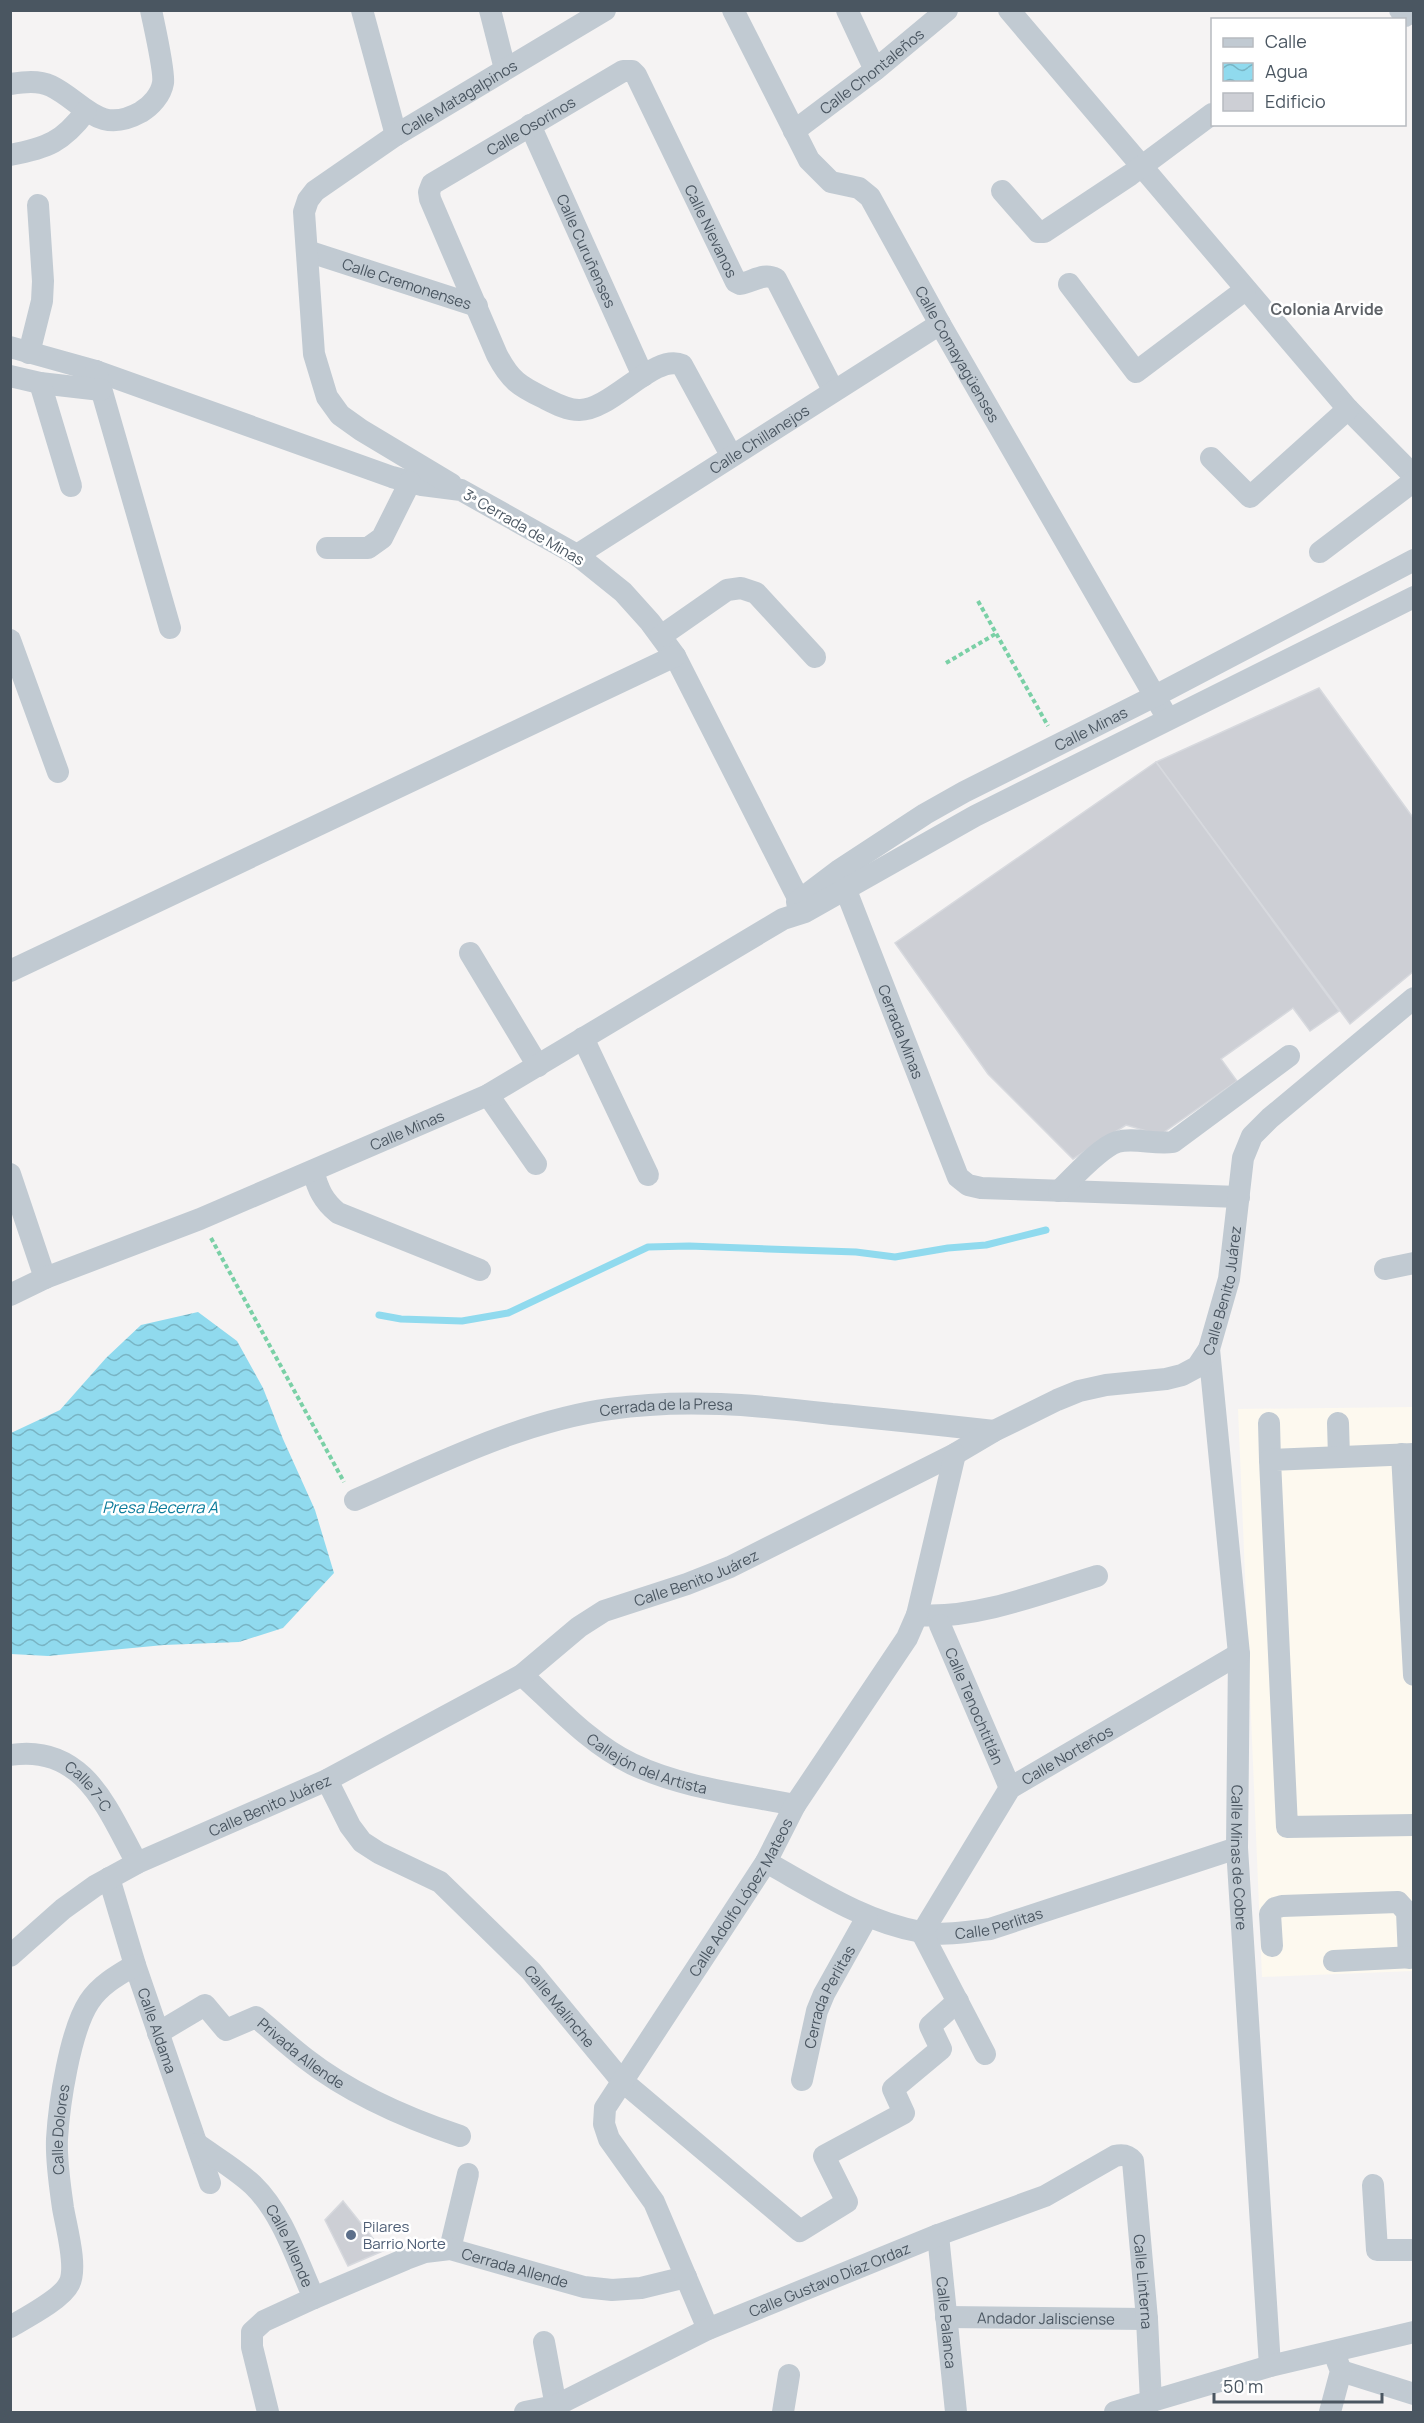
<svg xmlns="http://www.w3.org/2000/svg" width="1424" height="2423" font-family="Manrope,sans-serif">
  <style>
    .commercial { fill: #fdf9ef }
    .water { fill: url(#water-waves) }
    .lines { fill: none; stroke-linecap: round; stroke-linejoin: round }
    .stream { stroke: #90daee; stroke-width: 7 }
    .building { fill: #cdcfd5; stroke: #d7d9de; stroke-width: 1.5 }
    .path { stroke: #7ad0a6; stroke-width: 4; stroke-dasharray: 4.5 3; stroke-linecap: butt }
    .minor { stroke: #c1cad2; stroke-width: 22 }
    .service-dot { fill: #5c6f8a; stroke: #fff; stroke-width: 2 }
    .labels { text-anchor: middle; dominant-baseline: central; stroke-width: 5; stroke-linejoin: round; paint-order: stroke }
    .street-label { font-size: 15px; fill: #4a5661; stroke: #fff }
    .service-label { font-size: 15px; fill: #4e5e75; stroke: #fff; text-anchor: start }
    .neighbourhood-label { font-size: 16px; font-weight: bold; fill: #5f6368; stroke: #fff }
    .water-label { font-size: 16px; font-style: italic; fill: #0c7c9b; stroke: #fff }
  </style>
  <defs>
    <pattern id="water-waves" width="16" height="10" patternUnits="userSpaceOnUse" patternTransform="scale(1.5)"><rect width="16" height="10" fill="#90daee"/><path d="M0 5q4-4 8 0t8 0" fill="none" stroke="#78b4c4"/></pattern>
  </defs>
  <rect width="100%" height="100%" fill="#f5f3f3"/>
  <polygon class="commercial" points="1413,1407 1413,1971 1262,1977 1238,1409"/>
  <polygon class="water" points="198,1312 237,1341 263,1388 283,1439 315,1510 334,1573 283,1628 239,1642 164,1645 48,1656 11,1654 11,1433 60,1410 106,1358 141,1325"/>
  <g class="lines">
    <polyline class="stream" points="379,1315 401,1319 462,1321 508,1313 648,1247 689,1246 768,1249 856,1252 895,1257 948,1248 986,1245 1046,1230"/>
  </g>
  <g class="building">
    <polygon points="1319,688 1414,819 1414,971 1350,1024 1156,762"/>
    <polygon points="1156,762 1339,1011 1310,1031 1293,1008 1221,1059 1237,1081 1160,1135 1126,1125 1073,1159 988,1074 895,943"/>
    <polygon points="343,2201 383,2251 348,2266 325,2220"/>
  </g>
  <g class="lines">
    <g class="path">
      <polyline points="978,601 1048,726"/>
      <polyline points="946,663 997,633"/>
      <polyline points="211,1238 344,1482"/>
    </g>
    <g class="minor">
      <polyline points="362,10 396,135"/>
      <polyline points="490,10 505,69"/>
      <path id="s1" d="M733,10l76,150 22,22 28,6 11,9 70,127 228,395"/>
      <polyline points="847,10 875,70"/>
      <polyline points="1009,10 1348,409 1414,476"/>
      <polyline points="1400,10 1405,16"/>
      <path d="M10,84c14,-2 28,-4 41,2 33,16 47,50 90,26 10,-6 20,-17 22,-29 2,-11 -9,-58 -12,-73"/>
      <path id="s2" d="M530,125l113,251"/>
      <path id="s3" d="M794,131l81,-61 72,-60"/>
      <path d="M10,155c37,-7 53,-13 76,-44"/>
      <polyline points="1002,191 1038,232 1044,232 1130,175 1212,114"/>
      <path id="s4" d="M307,251l170,55"/>
      <polyline points="1069,284 1136,372 1245,290"/>
      <polyline points="10,347 96,371 392,477 422,485 461,490 577,555 623,592 650,622 675,656 799,900"/>
      <polyline points="29,353 42,301 43,281 38,205"/>
      <polyline points="96,371 170,628"/>
      <polyline points="10,376 40,383 101,390"/>
      <polyline points="40,383 71,486"/>
      <path id="s5" d="M731,455l-49,-90c-27,-13 -71,46 -103,45 -12,0 -25,-7 -35,-12 -25,-12 -34,-18 -47,-43l-67,-156 -1,-7 3,-8 191,-113h9l4,4 100,207 4,2c13,-2 23,-12 36,-5l57,111"/>
      <polyline points="1211,458 1250,497 1348,409"/>
      <path id="s6" d="M451,484l-90,-54 -21,-15 -13,-18 -13,-43 -10,-142 4,-12 7,-9 81,-56 209,-125"/>
      <polyline points="327,548 368,548 382,538 410,482"/>
      <polyline points="1320,552 1414,481"/>
      <path id="s7" d="M577,555l363,-231"/>
      <polyline points="661,636 727,590 741,588 756,593 815,657"/>
      <polyline points="10,640 58,772"/>
      <path id="s8" d="M840,875l118,302 10,8 13,3 258,9"/>
      <path id="s9" d="M797,902l41,-31 87,-57 39,-22 191,-96 259,-136"/>
      <polyline points="470,953 538,1066"/>
      <polyline points="10,971 675,656"/>
      <polyline points="583,1038 648,1175"/>
      <polyline points="488,1095 536,1164"/>
      <path d="M313,1171c5,18 10,30 25,42l142,57"/>
      <polyline points="10,1174 45,1278"/>
      <path d="M1059,1191c14,-13 40,-43 58,-49 17,-5 38,3 56,0l116,-86"/>
      <polyline points="1385,1269 1414,1263"/>
      <path id="s10" d="M10,1295l35,-17 155,-59 288,-124 295,-176 22,-7 170,-96 439,-219"/>
      <path id="s11" d="M1209,1349l30,305 -2,194 33,518"/>
      <polyline points="1269,1423 1270,1460"/>
      <polyline points="1338,1423 1339,1457"/>
      <polyline points="1402,1454 1414,1675"/>
      <polyline points="1414,1454 1270,1460 1287,1827 1414,1825"/>
      <path id="s12" d="M355,1500c80,-35 167,-79 255,-91 74,-11 147,-4 222,5 54,5 108,11 162,17"/>
      <path d="M917,1615c56,5 126,-22 180,-39"/>
      <path id="s13" d="M940,1625l70,163"/>
      <path id="s14" d="M522,1675c34,31 68,69 110,89 51,24 108,30 163,41"/>
      <path id="s15" d="M10,1755c75,-12 98,56 127,108"/>
      <path id="s16" d="M327,1780l23,46 12,16 17,11 61,29 91,89 90,109 179,151 47,-29 -23,-46 80,-43 -11,-24 48,-40 -11,-23 28,-25"/>
      <path id="s17" d="M766,1862c49,27 98,60 155,70 22,4 47,0 69,-3l247,-81"/>
      <path id="s18" d="M109,1878l26,87 75,218"/>
      <polyline points="1272,1946 1270,1914 1275,1908 1282,1906 1398,1902 1407,1912 1409,1958"/>
      <path id="s19" d="M10,1956l53,-47 32,-23 42,-23 190,-83 195,-105 57,-48 25,-16 83,-27 43,-17 225,-113 39,-23 63,-31 22,-9 27,-6 60,-6 16,-4 15,-8 12,-18 20,-70 14,-121 9,-22 18,-18 144,-120"/>
      <polyline points="1334,1961 1414,1957"/>
      <path id="s20" d="M158,2033l47,-28 21,25 30,-13c17,14 33,29 50,42 45,35 100,59 154,77"/>
      <path id="s21" d="M985,2054l-63,-121 88,-145 229,-134"/>
      <path id="s22" d="M802,2080l15,-69 7,-17 43,-77"/>
      <path id="s23" d="M197,2144c18,13 40,26 56,41 30,29 44,76 61,113l-50,23 -12,11v15l16,65"/>
      <polyline points="1373,2185 1377,2250 1414,2250"/>
      <path id="s24" d="M938,2235l18,177"/>
      <polyline points="450,2249 468,2174"/>
      <path id="s25" d="M314,2298l92,-39 19,-7 25,-3 134,38 28,3 29,-2 45,-11"/>
      <path id="s26" d="M946,2317l201,2"/>
      <path id="s27" d="M10,2327c15,-9 52,-28 59,-43 9,-16 -3,-58 -6,-76 -3,-22 -7,-46 -6,-69 2,-35 13,-108 32,-137 11,-17 29,-27 46,-37"/>
      <path id="s28" d="M708,2329l-54,-127 -45,-63 -5,-15 1,-16 161,-246 29,-57 112,-167 10,-23 38,-161"/>
      <polyline points="544,2342 557,2412"/>
      <polyline points="1341,2371 1414,2394"/>
      <path id="s29" d="M525,2412l30,-6 153,-77 230,-94 107,-39 70,-40c8,-2 13,-1 18,5l14,158 4,83"/>
      <polyline points="783,2412 789,2375"/>
      <polyline points="1115,2412 1270,2366 1414,2332"/>
      <polyline points="1330,2412 1341,2371 1336,2358"/>
    </g>
  </g>
  <circle class="service-dot" cx="351" cy="2235" r="6"/>
  <g class="labels">
    <g class="street-label">
      <text stroke="none"><textPath href="#s3" startOffset="98">Calle Chontaleños</textPath></text>
      <text stroke="none"><textPath href="#s6" startOffset="536">Calle Matagalpinos</textPath></text>
      <text stroke="none"><textPath href="#s5" startOffset="621">Calle Osorinos</textPath></text>
      <text stroke="none"><textPath href="#s5" startOffset="916">Calle Nievanos</textPath></text>
      <text stroke="none"><textPath href="#s2" startOffset="138">Calle Curuñenses</textPath></text>
      <text stroke="none"><textPath href="#s4" startOffset="105">Calle Cremonenses</textPath></text>
      <text stroke="none"><textPath href="#s1" startOffset="422">Calle Comayagüenses</textPath></text>
      <text stroke="none"><textPath href="#s7" startOffset="216">Calle Chillanejos</textPath></text>
      <text transform="translate(524 527) rotate(30)">3ª Cerrada de Minas</text>
      <text stroke="none"><textPath href="#s9" startOffset="342">Calle Minas</textPath></text>
      <text stroke="none"><textPath href="#s8" startOffset="168">Cerrada Minas</textPath></text>
      <text stroke="none"><textPath href="#s10" startOffset="430">Calle Minas</textPath></text>
      <text stroke="none"><textPath href="#s19" startOffset="1419">Calle Benito Juárez</textPath></text>
      <text stroke="none"><textPath href="#s12" startOffset="328">Cerrada de la Presa</textPath></text>
      <text stroke="none"><textPath href="#s19" startOffset="789">Calle Benito Juárez</textPath></text>
      <text stroke="none"><textPath href="#s13" startOffset="88">Calle Tenochtitlán</textPath></text>
      <text stroke="none"><textPath href="#s21" startOffset="372">Calle Norteños</textPath></text>
      <text stroke="none"><textPath href="#s14" startOffset="156">Callejón del Artista</textPath></text>
      <text stroke="none"><textPath href="#s15" startOffset="90">Calle 7-C</textPath></text>
      <text stroke="none"><textPath href="#s19" startOffset="303">Calle Benito Juárez</textPath></text>
      <text stroke="none"><textPath href="#s11" startOffset="510">Calle Minas de Cobre</textPath></text>
      <text stroke="none"><textPath href="#s28" startOffset="498">Calle Adolfo López Mateos</textPath></text>
      <text stroke="none"><textPath href="#s17" startOffset="250">Calle Perlitas</textPath></text>
      <text stroke="none"><textPath href="#s22" startOffset="88">Cerrada Perlitas</textPath></text>
      <text stroke="none"><textPath href="#s16" startOffset="332">Calle Malinche</textPath></text>
      <text stroke="none"><textPath href="#s18" startOffset="160">Calle Aldama</textPath></text>
      <text stroke="none"><textPath href="#s20" startOffset="178">Privada Allende</textPath></text>
      <text stroke="none"><textPath href="#s27" startOffset="230">Calle Dolores</textPath></text>
      <text stroke="none"><textPath href="#s23" startOffset="141">Calle Allende</textPath></text>
      <text stroke="none"><textPath href="#s25" startOffset="213">Cerrada Allende</textPath></text>
      <text stroke="none"><textPath href="#s29" startOffset="333">Calle Gustavo Díaz Ordaz</textPath></text>
      <text stroke="none"><textPath href="#s29" startOffset="786">Calle Linterna</textPath></text>
      <text stroke="none"><textPath href="#s26" startOffset="100">Andador Jalisciense</textPath></text>
      <text stroke="none"><textPath href="#s24" startOffset="88">Calle Palanca</textPath></text>
    </g>
    <g class="service-label">
      <text x="363" y="2226">Pilares<tspan x="363" dy="17">Barrio Norte</tspan></text>
    </g>
    <g class="neighbourhood-label">
      <text x="1327" y="309">Colonia Arvide</text>
    </g>
    <g class="water-label">
      <text x="160" y="1507">Presa Becerra A</text>
    </g>
  </g>
  <rect width="1424" height="2423" fill="none" stroke="#4a5661" stroke-width="24"/>
  <rect x="1211" y="18" width="195" height="108" fill="#ffffff" stroke="#b7bbc0" stroke-width="1.5"/>
  <rect x="1223" y="38" width="30" height="9" fill="#c1cad2" stroke="#b7bbc0" stroke-width="1.5"/>
  <text x="1265" y="48" font-size="18" fill="#4a5661">Calle</text>
  <rect x="1223" y="63" width="30" height="18" fill="url(#water-waves)" stroke="#b7bbc0" stroke-width="1.5"/>
  <text x="1265" y="78" font-size="18" fill="#4a5661">Agua</text>
  <rect x="1223" y="93" width="30" height="18" fill="#cdcfd5" stroke="#b7bbc0" stroke-width="1.5"/>
  <text x="1265" y="108" font-size="18" fill="#4a5661">Edificio</text>
  <path d="M1214 2393v9h168v-9" fill="none" stroke="#4a5661" stroke-width="3"/>
  <text x="1223" y="2393" font-size="18" fill="#4a5661" stroke="#ffffff" stroke-width="4.5" paint-order="stroke">50 m</text>
</svg>
